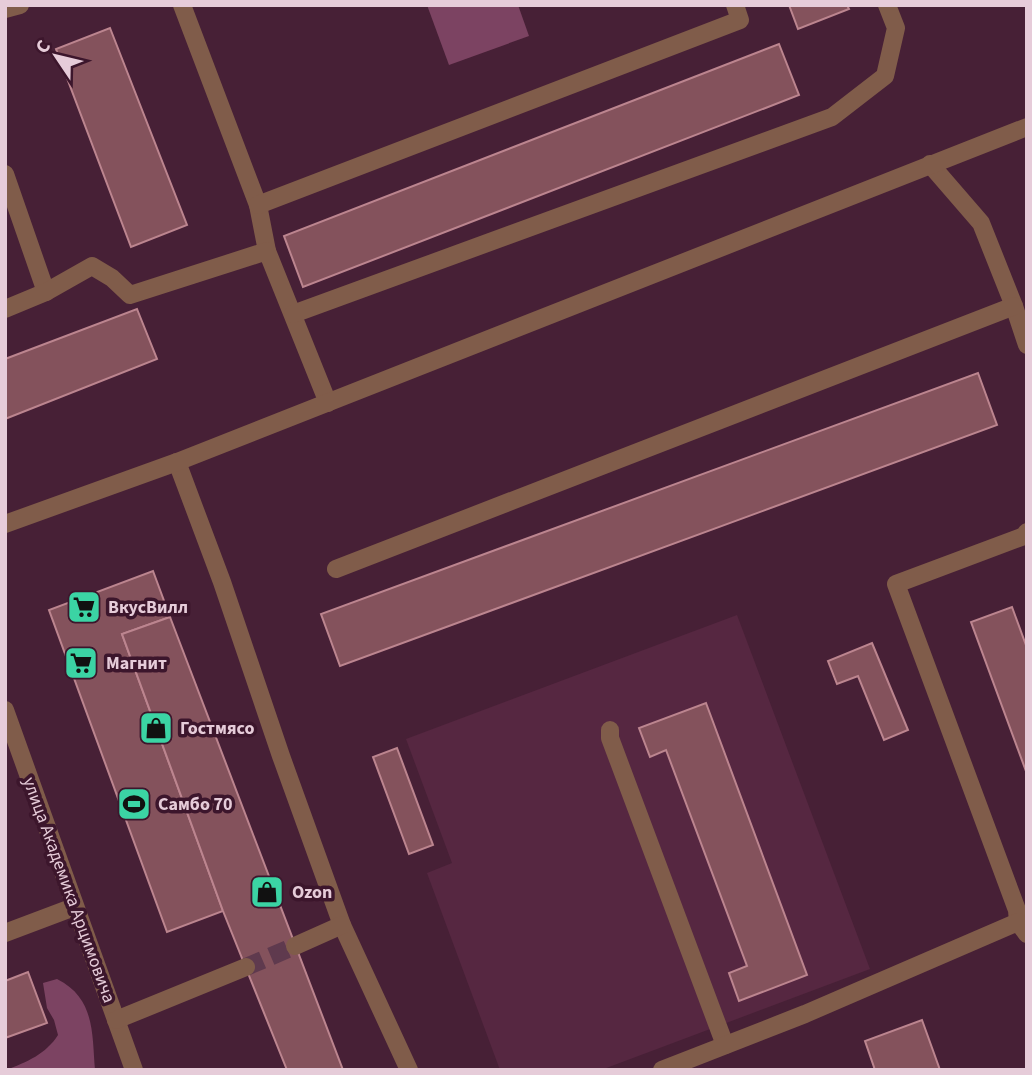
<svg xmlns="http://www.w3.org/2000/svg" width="1032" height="1075" font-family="'Source Sans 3',sans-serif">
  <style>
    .built { fill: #562741 }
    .green { fill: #7c4362 }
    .building { fill: #84525c; stroke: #bc858f; stroke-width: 2 }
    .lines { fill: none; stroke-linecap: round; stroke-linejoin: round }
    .minor-tunnel { stroke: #5f3a4e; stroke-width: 18; stroke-dasharray: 18 9; stroke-linecap: butt }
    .minor { stroke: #805c4a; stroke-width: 18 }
    .labels { text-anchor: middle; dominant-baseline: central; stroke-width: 7; stroke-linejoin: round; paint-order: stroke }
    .poi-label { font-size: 18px; font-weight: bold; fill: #e6ccd9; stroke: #3c162c; text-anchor: start }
    .street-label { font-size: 18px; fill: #e6ccd9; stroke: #3c162c }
  </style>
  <rect width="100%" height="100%" fill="#472036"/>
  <polygon class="built" points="737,615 870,969 601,1070 500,1070 427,873 452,863 406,739"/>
  <g class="green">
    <polygon points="427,5 518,5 529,36 449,65"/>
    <path d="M57,979c38,19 35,54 38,91h-89c21,-8 40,-16 52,-35l-4,-15 -7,-12 -4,-25z"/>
  </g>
  <g class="building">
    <polygon points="789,5 847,5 849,9 798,29"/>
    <polygon points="110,28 187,225 131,247 56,49"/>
    <polygon points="779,44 799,95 303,287 284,236"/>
    <polygon points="137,309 157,359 5,419 5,359"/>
    <polygon points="978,373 997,425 340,666 321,614"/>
    <polygon points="153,571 170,617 122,634 223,911 167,932 49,610"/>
    <polygon points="1012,607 1027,648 1027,774 971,622"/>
    <polygon points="170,617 343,1070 287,1070 223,911 122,634"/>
    <polygon points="872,643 908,730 884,740 858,676 837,684 828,661"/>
    <polygon points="706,703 807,975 739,1001 729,973 747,966 666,750 650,757 639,728"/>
    <polygon points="397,748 433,845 409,854 373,757"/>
    <polygon points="28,972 47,1023 5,1038 5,981"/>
    <polygon points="922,1020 940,1070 875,1070 865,1041"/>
  </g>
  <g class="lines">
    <polyline class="minor-tunnel" points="246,967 295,946"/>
    <g class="minor">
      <polyline points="182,5 258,205 267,251"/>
      <polyline points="5,9 20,5"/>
      <polyline points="930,164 981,223 1014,306 1027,345"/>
      <polyline points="5,174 46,292"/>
      <polyline points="258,205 740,20 735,5"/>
      <polyline points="5,309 46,292 92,266 112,278 130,295 267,251 328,403"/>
      <polyline points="293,314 832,117 885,76 896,28 887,5"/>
      <polyline points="177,462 222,582 281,756 342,925 409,1070"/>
      <polyline points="5,524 177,462 1027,127"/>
      <polyline points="336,569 1014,306"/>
      <polyline points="5,710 134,1070"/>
      <polyline points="610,730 610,738 725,1045"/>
      <polyline points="1018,922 1017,910 896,584 1024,536 1027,532"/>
      <polyline points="5,933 74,907"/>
      <polyline points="295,946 342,925"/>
      <polyline points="116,1020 246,967"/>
      <polyline points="662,1070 805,1014 1018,922 1027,934"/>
    </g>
  </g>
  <defs>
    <symbol id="supermarket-square" viewBox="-11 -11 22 22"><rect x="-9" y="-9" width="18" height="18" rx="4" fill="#3bd4a4" stroke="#3c162c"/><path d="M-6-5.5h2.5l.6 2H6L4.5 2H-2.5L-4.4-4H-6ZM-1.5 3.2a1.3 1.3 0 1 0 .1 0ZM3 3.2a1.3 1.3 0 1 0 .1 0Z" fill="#111"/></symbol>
    <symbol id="shop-square" viewBox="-11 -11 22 22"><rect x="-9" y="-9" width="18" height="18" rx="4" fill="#3bd4a4" stroke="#3c162c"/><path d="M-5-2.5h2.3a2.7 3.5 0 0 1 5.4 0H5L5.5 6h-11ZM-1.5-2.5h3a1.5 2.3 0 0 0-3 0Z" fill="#111"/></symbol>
    <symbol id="stadium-square" viewBox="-11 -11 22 22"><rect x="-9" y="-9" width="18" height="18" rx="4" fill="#3bd4a4" stroke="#3c162c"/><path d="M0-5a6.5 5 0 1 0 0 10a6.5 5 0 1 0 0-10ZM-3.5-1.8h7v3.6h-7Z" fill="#111"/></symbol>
  </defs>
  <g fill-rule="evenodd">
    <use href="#supermarket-square" x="65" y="588" width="38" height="38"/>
    <use href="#supermarket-square" x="62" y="644" width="38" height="38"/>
    <use href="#shop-square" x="137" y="709" width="38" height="38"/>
    <use href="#stadium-square" x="115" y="785" width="38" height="38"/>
    <use href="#shop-square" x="248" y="873" width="38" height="38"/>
  </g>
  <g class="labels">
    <g class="poi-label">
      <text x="108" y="607">ВкусВилл</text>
      <text x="106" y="663">Магнит</text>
      <text x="180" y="728">Гостмясо</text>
      <text x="158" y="804">Самбо 70</text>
      <text x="292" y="892">Ozon</text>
    </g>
    <g class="street-label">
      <text transform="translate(69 890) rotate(70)">улица Академика Арцимовича</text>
    </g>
  </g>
  <rect width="1032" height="1075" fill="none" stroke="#e6ccd9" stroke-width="14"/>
  <g transform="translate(56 56) rotate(305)" stroke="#3c162c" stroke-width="5" paint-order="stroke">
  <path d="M0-5L12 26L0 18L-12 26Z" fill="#e6ccd9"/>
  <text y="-10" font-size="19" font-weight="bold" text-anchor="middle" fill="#e6ccd9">С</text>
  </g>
</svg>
